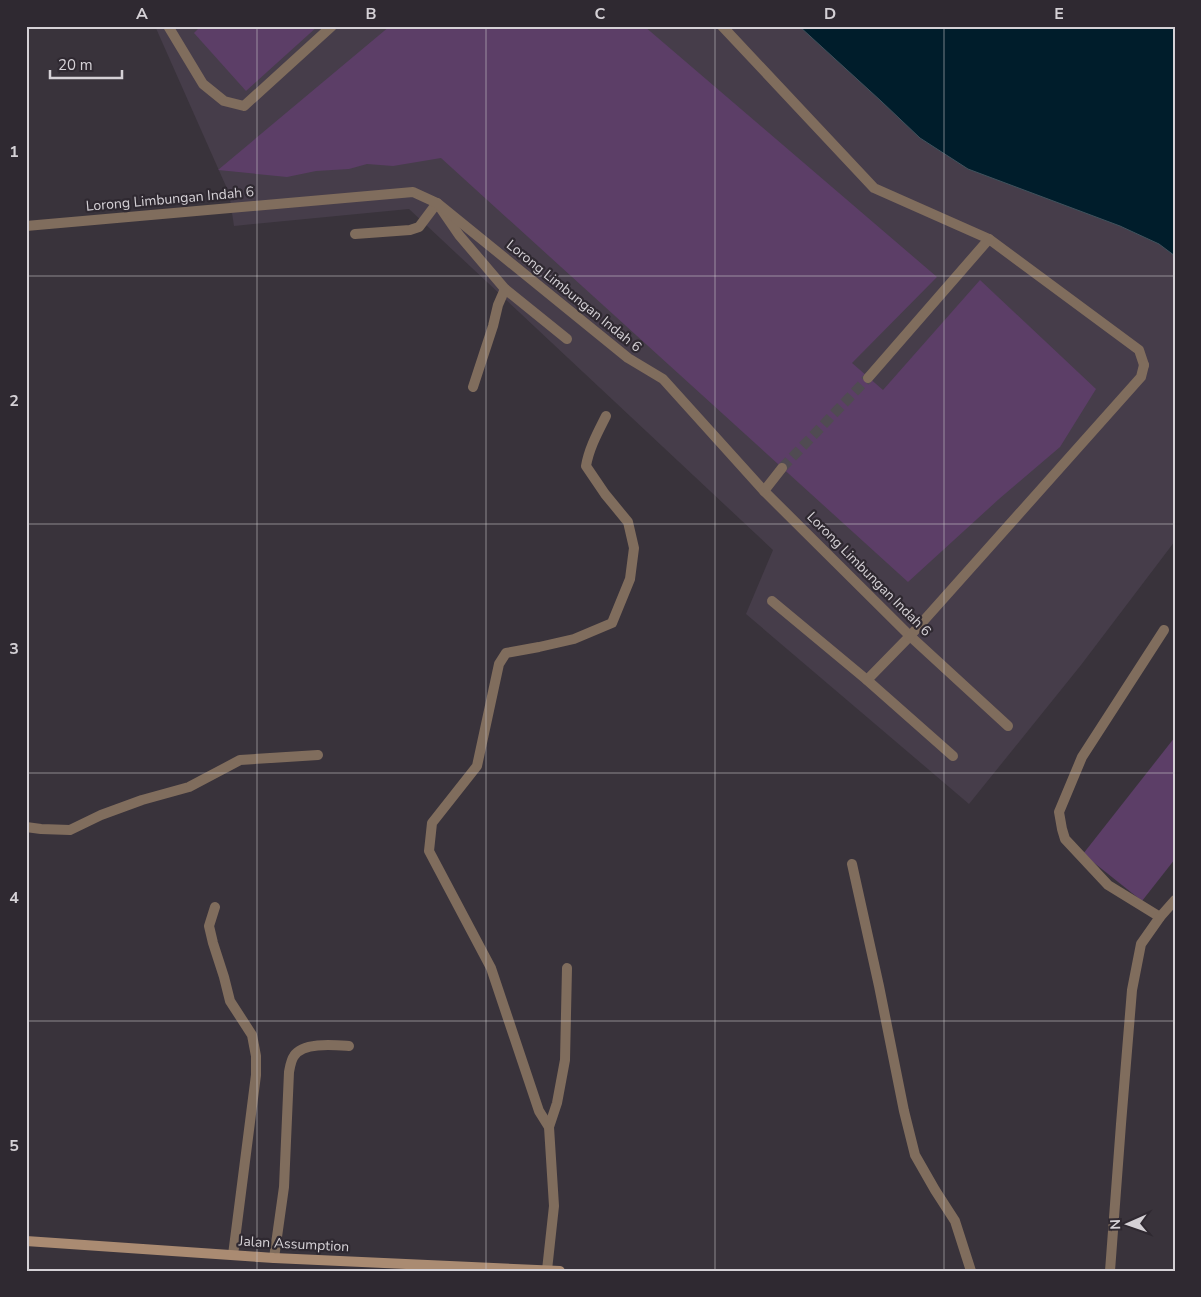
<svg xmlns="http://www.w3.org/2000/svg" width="1201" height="1297" font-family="'Nunito Sans',sans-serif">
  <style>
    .built { fill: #463d4a }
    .water { fill: #001d2b; stroke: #40535e }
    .building { fill: #5c3e67 }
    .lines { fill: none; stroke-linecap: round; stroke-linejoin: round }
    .street-tunnel { stroke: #504b52; stroke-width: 10; stroke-dasharray: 10 5; stroke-linecap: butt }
    .lane { stroke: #806d5d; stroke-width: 10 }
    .street { stroke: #806d5d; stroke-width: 10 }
    .secondary { stroke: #aa8b72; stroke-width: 10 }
    .grid { fill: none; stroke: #d5d1d6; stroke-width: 1; stroke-opacity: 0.55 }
    .labels { text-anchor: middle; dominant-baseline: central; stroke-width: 4.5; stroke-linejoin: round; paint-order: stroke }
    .street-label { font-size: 14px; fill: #d5d1d6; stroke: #2f2931 }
    .neatline { fill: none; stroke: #d5d1d6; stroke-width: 2 }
    .grid-label { font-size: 16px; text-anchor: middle; font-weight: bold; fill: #d5d1d6 }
  </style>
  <rect width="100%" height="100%" fill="#39333b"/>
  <polygon class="built" points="155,26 799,26 881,101 920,138 968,169 1120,226 1159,244 1175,256 1175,541 1081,665 969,804 746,614 773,550 409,209 234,226 229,193"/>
  <polygon class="water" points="799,26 1175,26 1175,256 1159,244 1120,226 968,169 920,138 881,101"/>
  <g class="building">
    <polygon points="201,26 318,26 246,91 194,33"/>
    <polygon points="390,26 644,26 937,277 852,363 883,390 980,280 1096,389 1060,447 999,499 908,582 441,158 393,166 367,164 349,169 316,171 287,177 218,170"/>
    <polygon points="1175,737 1175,859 1142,901 1083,854"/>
  </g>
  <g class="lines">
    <polyline class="street-tunnel" points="782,468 868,378"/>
    <g class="lane">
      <polyline points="168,26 203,84 224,101 244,106 332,26"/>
      <polyline points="722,26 874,188 989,239 1139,350 1144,365"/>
      <polyline points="355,234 410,230 419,227 437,203 459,235 505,289 567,339"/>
      <polyline points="473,387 493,326 498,305 505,289"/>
      <polyline points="772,601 867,680 953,756"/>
      <polyline points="867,680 910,636"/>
      <polyline points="852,864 879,986 904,1111 915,1155 935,1190 955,1221 971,1271"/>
      <polyline points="1160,917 1108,885 1065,839 1062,829 1059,812 1082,757 1164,630"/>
      <polyline points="1110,1271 1121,1124 1132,990 1141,944 1160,917 1175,900"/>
    </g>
    <g class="street">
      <polyline points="26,226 413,192 437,203 628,358 663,379 764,491 910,636 1008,726"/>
      <polyline points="868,378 989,239"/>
      <polyline points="764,491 782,468"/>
      <polyline points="910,636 1141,377 1144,365"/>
      <polyline points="26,827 41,829 70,830 101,815 142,800 189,787 240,760 318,755"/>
      <polyline points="215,907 209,926 213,943 224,977 230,1001 252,1035 256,1056 256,1075 233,1255"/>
      <polyline points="549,1127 557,1103 565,1060 567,968"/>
      <path d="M274,1258l10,-71 5,-115c1,-5 2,-12 5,-16 9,-14 40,-11 55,-10"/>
      <path d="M547,1270l7,-64 -5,-79 -10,-16 -48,-143 -62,-117 3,-28 45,-57 22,-102 7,-11 33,-6 35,-8 38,-16 18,-44 4,-31 -6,-26 -23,-28 -19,-28c3,-18 12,-34 20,-50"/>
    </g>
    <polyline class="secondary" points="26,1241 274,1258 560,1271"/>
  </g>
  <path class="grid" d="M257,26v1245M486,26v1245M715,26v1245M944,26v1245M26,276h1149M26,524h1149M26,773h1149M26,1021h1149"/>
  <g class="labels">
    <g class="street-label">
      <text transform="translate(170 199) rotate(-5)">Lorong Limbungan Indah 6</text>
      <text transform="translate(574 296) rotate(39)">Lorong Limbungan Indah 6</text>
      <text transform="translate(869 574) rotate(45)">Lorong Limbungan Indah 6</text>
      <text transform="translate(294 1244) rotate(3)">Jalan Assumption</text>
    </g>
  </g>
  <rect width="1201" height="1297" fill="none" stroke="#2f2931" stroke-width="55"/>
  <g transform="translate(1128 1224) rotate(268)" stroke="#2f2931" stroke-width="4" paint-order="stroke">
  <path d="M0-4L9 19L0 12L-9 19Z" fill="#d5d1d6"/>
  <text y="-8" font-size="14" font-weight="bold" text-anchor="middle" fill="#d5d1d6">N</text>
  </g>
  <path d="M50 70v8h72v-8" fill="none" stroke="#d5d1d6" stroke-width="2.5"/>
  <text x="58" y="70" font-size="15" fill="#d5d1d6" stroke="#2f2931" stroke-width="4" paint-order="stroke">20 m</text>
  <rect x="28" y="28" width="1146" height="1242" class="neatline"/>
  <g class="grid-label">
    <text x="142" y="19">A</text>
    <text x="371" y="19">B</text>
    <text x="600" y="19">C</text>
    <text x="830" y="19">D</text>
    <text x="1059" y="19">E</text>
    <text x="14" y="157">1</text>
    <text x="14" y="406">2</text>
    <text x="14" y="654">3</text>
    <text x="14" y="903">4</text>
    <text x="14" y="1151">5</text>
  </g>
</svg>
